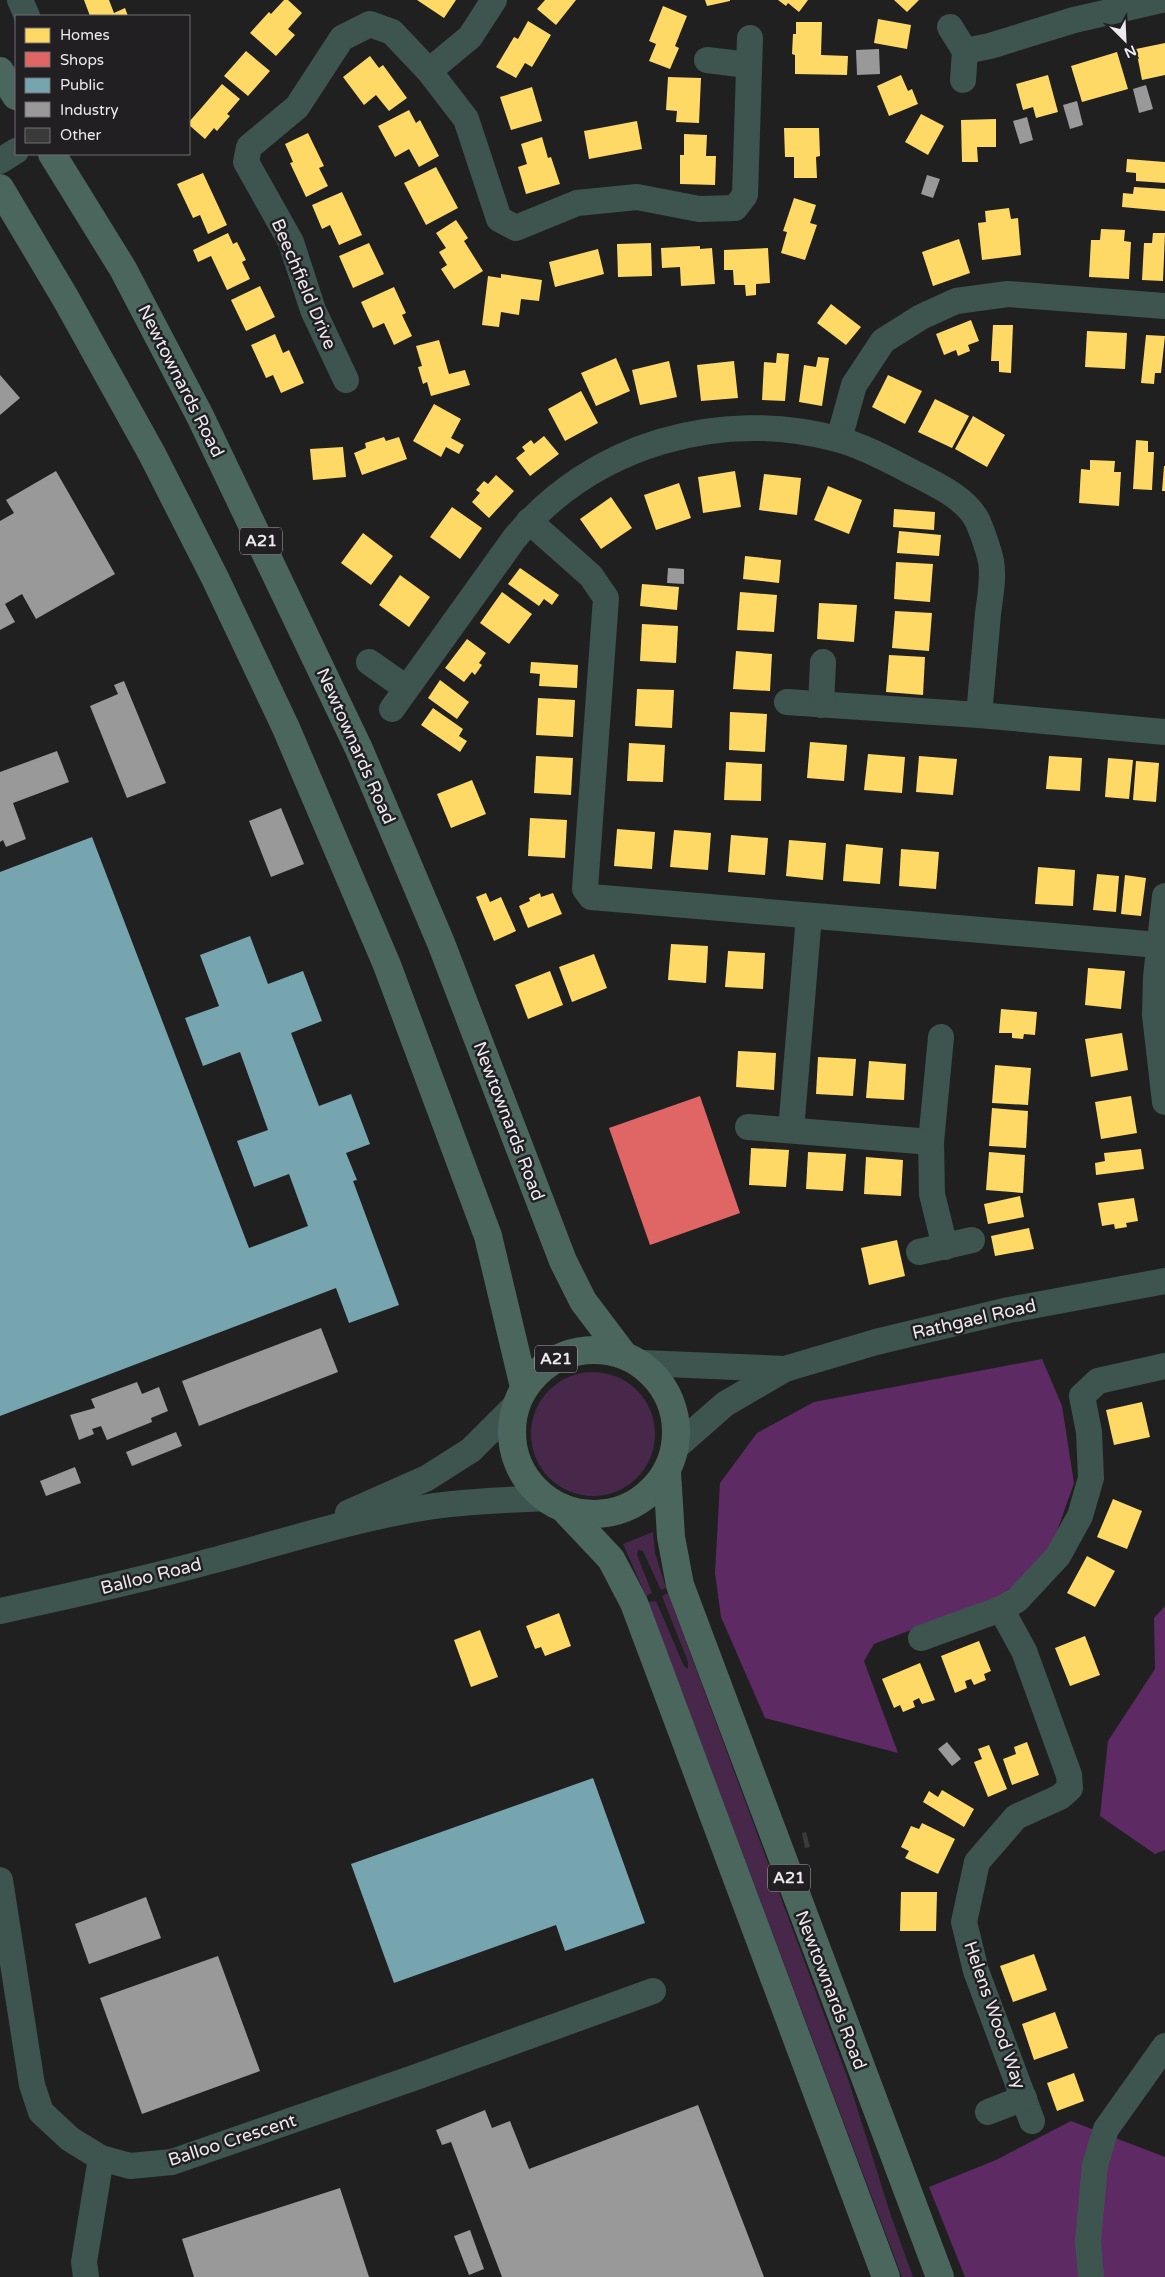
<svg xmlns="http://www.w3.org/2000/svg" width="1165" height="2277" font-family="'Varela Round',sans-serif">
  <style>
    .green { fill: #47284b }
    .forest { fill: #5e2a64 }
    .homes { fill: #ffd966 }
    .shops { fill: #e06666 }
    .public { fill: #76a5af }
    .industry { fill: #999 }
    .building { fill: #3b3a3b }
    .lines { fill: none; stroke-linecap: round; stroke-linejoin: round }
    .minor { stroke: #3d554e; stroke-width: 26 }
    .highway { stroke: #4a665d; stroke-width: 28 }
    .labels { text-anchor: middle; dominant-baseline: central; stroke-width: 5; stroke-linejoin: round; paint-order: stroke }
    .shield { fill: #211f22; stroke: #afadaf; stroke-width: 1 }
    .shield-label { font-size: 16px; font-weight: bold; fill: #eceaec }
    .street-label { font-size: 18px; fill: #eceaec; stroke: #211f22 }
  </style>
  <rect width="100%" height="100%" fill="#212021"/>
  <g class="green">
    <circle cx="593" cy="1434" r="62"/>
    <polygon points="653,1532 655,1553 666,1588 661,1590 643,1551 638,1550 637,1555 652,1593 646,1596 623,1544"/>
    <polygon points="668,1593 848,2079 891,2216 913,2277 902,2277 648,1602 656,1601 684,1666 688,1669 688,1662 662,1596"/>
  </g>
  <g class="forest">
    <polygon points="1042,1359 1062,1406 1074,1483 1050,1551 1003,1595 874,1644 864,1661 898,1753 765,1718 721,1617 715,1573 720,1483 757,1433 814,1402"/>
    <polygon points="1165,1606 1165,1850 1155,1854 1100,1816 1108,1741 1155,1669 1154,1618"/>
    <polygon points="1071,2121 1165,2157 1165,2277 965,2277 929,2187 996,2160"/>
  </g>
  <g class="homes">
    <polygon points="84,0 109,0 114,13 125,8 128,16 90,16"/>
    <polygon points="284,0 288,0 302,13 288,29 295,35 276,56 250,33 269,12 271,14"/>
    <polygon points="417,0 456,0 444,18"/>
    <polygon points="545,0 576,0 556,25 537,9"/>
    <polygon points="705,0 730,0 730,1 707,6"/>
    <polygon points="778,0 808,0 799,12 788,3 786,6"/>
    <polygon points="894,0 919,0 907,12"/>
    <polygon points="663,6 687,16 675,46 679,48 670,69 649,61 656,44 649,41"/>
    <polygon points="878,19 911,25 907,49 874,43"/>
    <polygon points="528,21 551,35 532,67 525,63 516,78 496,67 514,37 518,39"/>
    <polygon points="796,22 822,22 821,55 848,56 847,75 795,74 795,55 792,54 793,34 796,34"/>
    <polygon points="1165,43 1165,75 1142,80 1136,49"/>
    <polygon points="246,51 270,71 248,96 224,76"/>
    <polygon points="1117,52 1128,89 1082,102 1071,66"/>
    <polygon points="370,56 379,68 383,65 407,98 389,111 376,95 364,105 343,77"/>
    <polygon points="901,75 908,91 912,89 918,104 889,116 877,86"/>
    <polygon points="1048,75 1058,112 1036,118 1033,107 1023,110 1016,84"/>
    <polygon points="668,77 701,78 699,123 676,122 677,111 666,110"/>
    <polygon points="222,84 240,99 227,114 230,116 217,131 214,128 205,139 189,125 189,122"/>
    <polygon points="532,87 542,121 511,130 500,97"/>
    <polygon points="409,110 416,123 420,120 439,156 419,167 409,149 395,157 378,126"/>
    <polygon points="921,114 944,126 928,155 905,142"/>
    <polygon points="996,119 996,147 977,147 978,162 962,162 961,120"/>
    <polygon points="637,121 642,149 589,159 584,131"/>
    <polygon points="784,128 819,128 820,156 816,157 817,178 794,178 794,157 785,157"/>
    <polygon points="308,133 324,166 319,168 328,186 306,197 290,163 293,162 285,144"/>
    <polygon points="684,134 707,135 706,156 716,156 715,185 680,184 680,155 684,155"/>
    <polygon points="542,137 548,158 551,157 560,184 526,194 518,167 527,164 521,144"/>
    <polygon points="1127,159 1165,162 1165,183 1136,181 1136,173 1126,172"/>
    <polygon points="436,167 458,208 426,225 404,183"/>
    <polygon points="203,173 227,225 208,234 200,215 193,218 177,184"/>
    <polygon points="1134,187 1165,189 1165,211 1122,207 1123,193 1133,194"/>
    <polygon points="342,192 362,235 339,245 330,225 322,229 312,205"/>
    <polygon points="794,198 816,205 810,223 817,225 805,260 781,253 787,232 783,231"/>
    <polygon points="1009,208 1011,219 1018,218 1021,255 982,260 978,223 986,222 985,211"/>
    <polygon points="456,220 468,238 464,241 483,271 454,289 441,269 447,265 439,252 446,248 436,233"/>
    <polygon points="1101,229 1125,230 1124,241 1131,242 1129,279 1089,277 1091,240 1100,240"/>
    <polygon points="228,233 233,244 237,242 246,260 242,262 250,279 227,290 211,256 198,262 193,250"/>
    <polygon points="1153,233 1165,233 1163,281 1142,280 1144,243 1152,243"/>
    <polygon points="959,239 970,273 933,286 922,252"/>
    <polygon points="369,243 384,274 353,288 339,256"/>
    <polygon points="651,243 652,276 618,277 617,244"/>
    <polygon points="700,246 700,249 712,248 715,284 681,286 680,267 662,268 661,248"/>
    <polygon points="768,248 770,283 756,284 756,295 746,296 745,285 734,285 733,270 724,270 724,250"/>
    <polygon points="598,249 604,274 555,287 549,262"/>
    <polygon points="501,274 542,280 539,301 521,299 519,315 501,312 499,327 482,325 488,276 501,278"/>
    <polygon points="260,286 275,317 246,331 231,300"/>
    <polygon points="394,287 406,313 402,315 412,336 394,345 384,323 373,328 361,302"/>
    <polygon points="831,304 861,327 846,345 817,323"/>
    <polygon points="971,320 979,341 968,345 970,351 958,356 956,350 944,355 936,334"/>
    <polygon points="993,325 1013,325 1011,373 999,372 999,361 991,361"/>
    <polygon points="1087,331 1127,333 1125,369 1085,367"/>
    <polygon points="275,334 283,353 289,350 304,383 281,393 273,375 266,378 251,345"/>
    <polygon points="1146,335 1165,336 1161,373 1155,373 1154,384 1141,383"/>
    <polygon points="439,340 449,374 465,370 470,385 431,396 427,382 423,384 418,367 422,366 416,346"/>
    <polygon points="777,353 789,354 785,401 762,400 764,362 776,363"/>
    <polygon points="818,357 829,358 822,406 799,402 804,365 816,367"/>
    <polygon points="616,358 630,391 596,406 581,373"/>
    <polygon points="669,361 677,397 640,405 632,370"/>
    <polygon points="734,361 738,398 701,401 697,365"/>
    <polygon points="888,375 922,391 905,424 872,407"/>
    <polygon points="581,391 598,423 565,441 548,409"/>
    <polygon points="935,399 969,416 952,448 918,432"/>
    <polygon points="434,404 461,419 451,438 464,445 459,454 446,447 441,457 413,441"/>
    <polygon points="973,416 1005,435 987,467 955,449"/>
    <polygon points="544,436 559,454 530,476 516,458 525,451 522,447 531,440 534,444"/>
    <polygon points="384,437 386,441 399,437 407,459 362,475 354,453 366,448 365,443"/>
    <polygon points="1136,440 1148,441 1148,452 1154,452 1152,490 1133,489"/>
    <polygon points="343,447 346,477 313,480 310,449"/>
    <polygon points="1090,460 1115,461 1114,472 1121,472 1119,506 1079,503 1081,469 1090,470"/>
    <polygon points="1164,466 1165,466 1165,491 1162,491"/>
    <polygon points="735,471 741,507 703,513 698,477"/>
    <polygon points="764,474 801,478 797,515 759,510"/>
    <polygon points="496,475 514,491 489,518 472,502 480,493 476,490 484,481 488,484"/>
    <polygon points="679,483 691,518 656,530 644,495"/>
    <polygon points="828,486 862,500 849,534 814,520"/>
    <polygon points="611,497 632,528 601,549 580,519"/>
    <polygon points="452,507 482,528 460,559 430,537"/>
    <polygon points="894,509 935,512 934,530 893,527"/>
    <polygon points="899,531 941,535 939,556 897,553"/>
    <polygon points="363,533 393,556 371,585 341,563"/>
    <polygon points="745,556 781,560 779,583 743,579"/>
    <polygon points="896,562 933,564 930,602 894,599"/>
    <polygon points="520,568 559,595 552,605 544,599 539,606 508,584"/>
    <polygon points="400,575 430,597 409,627 379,605"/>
    <polygon points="642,584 679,587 677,610 640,606"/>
    <polygon points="502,592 532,614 509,644 480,623"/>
    <polygon points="740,592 777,595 774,632 737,630"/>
    <polygon points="819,603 857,605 854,642 817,639"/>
    <polygon points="895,611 932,613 929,651 892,648"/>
    <polygon points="642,624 678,626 676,663 640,661"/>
    <polygon points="467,639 486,653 479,663 482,665 475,675 472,672 464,682 445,668"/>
    <polygon points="736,651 772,654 770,691 733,689"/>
    <polygon points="889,655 925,657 923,695 886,692"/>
    <polygon points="531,662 578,665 577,688 539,686 540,674 530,673"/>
    <polygon points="440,680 469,702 457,719 428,698"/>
    <polygon points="637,689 674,690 672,728 635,726"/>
    <polygon points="538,698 575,700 573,737 536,735"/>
    <polygon points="433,708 463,729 459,736 467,741 460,752 421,725"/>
    <polygon points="730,712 767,714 765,752 729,750"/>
    <polygon points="810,742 847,745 844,781 807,778"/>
    <polygon points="629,743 665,745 663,782 627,781"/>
    <polygon points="868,754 905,757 902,793 864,790"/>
    <polygon points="536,756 573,758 571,795 534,793"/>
    <polygon points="919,756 957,759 953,795 916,792"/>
    <polygon points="1049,756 1082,758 1080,791 1046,789"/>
    <polygon points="1108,758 1133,760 1129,799 1105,797"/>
    <polygon points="1136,761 1159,763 1156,802 1133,800"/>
    <polygon points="726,762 762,764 761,801 724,800"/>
    <polygon points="472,780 486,814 451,828 437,794"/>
    <polygon points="530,818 567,820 565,858 528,856"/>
    <polygon points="617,829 655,832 652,869 614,866"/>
    <polygon points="674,830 711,833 708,870 670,867"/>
    <polygon points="731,835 768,838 765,875 728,872"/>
    <polygon points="789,840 826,843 823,880 786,876"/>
    <polygon points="846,844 883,848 880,884 843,881"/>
    <polygon points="901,849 939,852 936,889 899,886"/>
    <polygon points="1038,867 1075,870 1073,906 1035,904"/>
    <polygon points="1097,874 1119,876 1116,912 1093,910"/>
    <polygon points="1125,875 1146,878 1141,916 1121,914"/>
    <polygon points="486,893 490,902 501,897 516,931 494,941 476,897"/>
    <polygon points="540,893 541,897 553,893 562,914 528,928 519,906 530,901 529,898"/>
    <polygon points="671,944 708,946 706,983 668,980"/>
    <polygon points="728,951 765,953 763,989 725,987"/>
    <polygon points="594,954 607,988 572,1002 559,967"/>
    <polygon points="1088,968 1125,971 1121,1009 1085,1005"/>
    <polygon points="550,971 563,1005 528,1019 515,985"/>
    <polygon points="1001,1009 1037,1012 1035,1035 1024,1034 1023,1039 1012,1038 1012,1033 999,1033"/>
    <polygon points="1122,1033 1128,1070 1091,1077 1085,1039"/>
    <polygon points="738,1051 776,1053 774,1090 736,1087"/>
    <polygon points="818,1057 856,1059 853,1096 816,1094"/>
    <polygon points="869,1061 906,1064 904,1100 866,1098"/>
    <polygon points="995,1065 1031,1068 1028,1105 992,1103"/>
    <polygon points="1131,1096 1137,1133 1101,1139 1095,1102"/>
    <polygon points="992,1108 1028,1111 1026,1148 989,1146"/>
    <polygon points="751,1148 789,1150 786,1187 749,1185"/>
    <polygon points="1141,1149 1144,1169 1096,1175 1095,1163 1105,1161 1104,1153"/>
    <polygon points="808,1152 846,1154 843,1191 806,1189"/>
    <polygon points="989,1152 1025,1155 1023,1193 986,1190"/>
    <polygon points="866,1157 903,1160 901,1196 864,1194"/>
    <polygon points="1020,1196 1024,1217 988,1224 984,1204"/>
    <polygon points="1134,1198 1138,1221 1126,1223 1127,1227 1115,1229 1114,1224 1102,1226 1098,1203"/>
    <polygon points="1029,1228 1034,1249 995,1256 991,1236"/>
    <polygon points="897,1240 905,1276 869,1285 861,1248"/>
    <polygon points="1142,1402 1150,1437 1114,1445 1106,1410"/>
    <polygon points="1113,1499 1142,1511 1127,1549 1097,1537"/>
    <polygon points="1087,1556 1115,1571 1095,1607 1067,1593"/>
    <polygon points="559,1613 571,1646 545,1656 541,1647 535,1649 526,1626"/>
    <polygon points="480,1630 498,1677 471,1687 454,1640"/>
    <polygon points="1085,1636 1100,1675 1070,1686 1055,1648"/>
    <polygon points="979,1641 991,1671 984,1674 986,1680 974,1685 971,1679 965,1681 967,1688 955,1693 941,1656"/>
    <polygon points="920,1663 935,1700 922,1704 919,1698 913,1701 915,1707 903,1712 900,1705 894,1708 882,1679"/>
    <polygon points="1027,1742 1039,1775 1012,1785 1003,1759 1016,1754 1014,1747"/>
    <polygon points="989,1745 1007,1789 988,1797 974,1762 982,1759 978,1749"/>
    <polygon points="942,1790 974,1809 964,1827 923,1802 929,1791 938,1797"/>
    <polygon points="922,1823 955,1839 938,1874 905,1858 909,1851 901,1847 911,1826 919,1829"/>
    <polygon points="901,1892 937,1892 936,1931 900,1931"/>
    <polygon points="1034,1954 1047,1990 1013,2002 1000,1966"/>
    <polygon points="1055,2012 1068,2048 1034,2060 1022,2024"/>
    <polygon points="1074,2073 1084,2101 1057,2111 1047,2083"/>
  </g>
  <polygon class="shops" points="700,1096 740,1213 650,1245 609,1128"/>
  <g class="public">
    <polygon points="92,837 249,1248 308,1226 289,1174 254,1187 237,1141 268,1130 240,1052 203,1066 185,1018 219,1006 200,955 250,936 268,984 303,971 322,1021 291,1033 319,1106 351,1094 370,1144 346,1153 357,1180 353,1181 399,1305 349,1323 336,1288 0,1416 0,872"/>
    <polygon points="593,1778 645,1923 565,1951 556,1925 394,1983 351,1864"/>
  </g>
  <g class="industry">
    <polygon points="879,49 880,74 857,75 856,50"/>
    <polygon points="1146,85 1153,109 1139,113 1133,89"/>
    <polygon points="1077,101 1083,125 1070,129 1063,105"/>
    <polygon points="1027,117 1033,140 1020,144 1013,121"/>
    <polygon points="927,175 940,179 933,198 921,194"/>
    <polygon points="0,375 20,398 0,415"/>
    <polygon points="56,471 115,574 36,619 22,594 5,604 15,622 0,630 0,521 14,513 6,500"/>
    <polygon points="668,568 684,569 684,584 667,583"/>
    <polygon points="124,681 166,783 127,798 90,706 118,694 114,685"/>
    <polygon points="57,751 69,782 13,803 26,839 6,847 3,840 0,842 0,772"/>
    <polygon points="281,808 304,864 271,877 249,821"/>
    <polygon points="321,1328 338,1372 199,1426 182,1381"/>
    <polygon points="137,1382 142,1394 159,1387 168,1411 151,1418 152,1422 107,1440 101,1426 92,1429 94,1434 79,1440 70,1415 95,1408 91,1399"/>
    <polygon points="176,1432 182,1446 132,1466 126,1452"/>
    <polygon points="75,1467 81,1483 46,1496 40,1481"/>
    <polygon points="947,1742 961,1759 952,1766 938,1749"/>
    <polygon points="146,1897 161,1938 89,1964 75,1924"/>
    <polygon points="218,1956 260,2071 142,2114 100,1998"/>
    <polygon points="698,2105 764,2277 502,2277 451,2142 442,2145 436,2130 485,2110 492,2128 510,2121 529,2169"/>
    <polygon points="340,2188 369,2277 194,2277 182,2239"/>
    <polygon points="470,2230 484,2269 469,2275 454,2236"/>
  </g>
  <polygon class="building" points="806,1832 810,1847 805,1848 802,1833"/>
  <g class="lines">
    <g class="minor">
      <polyline points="20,0 27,16"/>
      <polyline points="950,27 965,51 963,80"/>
      <polyline points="965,51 990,46 1074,20 1161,0"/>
      <polyline points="707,60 748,65"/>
      <polyline points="429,71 470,37 494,0"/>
      <polyline points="0,161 16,151"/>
      <polyline points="346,380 313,310 291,242 246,162 249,147 297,107 342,38 370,24 392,32 429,71 466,119 499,219 516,228 577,203 637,197 699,209 735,208 745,195 750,38"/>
      <polyline points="839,439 854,385 883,341 921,317 956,301 1008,294 1165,306"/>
      <polyline points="529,521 591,576 606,598 585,889 591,897 1159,945"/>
      <polyline points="369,662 406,688"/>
      <polyline points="787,702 979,715 1165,732"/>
      <polyline points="821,705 823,662"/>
      <path d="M392,709l122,-170c78,-95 205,-131 323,-100 23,6 48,19 69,30 24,13 60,27 72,53 5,12 10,26 13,39 3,17 -1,36 -3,53 -3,34 -6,68 -9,101"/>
      <polyline points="1165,896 1156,977 1155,1015 1165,1102"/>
      <polyline points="941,1037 931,1142 932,1194 945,1247"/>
      <polyline points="748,1127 931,1142"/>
      <polyline points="791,1130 809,916"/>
      <polyline points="919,1252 972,1240"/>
      <polyline points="642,1363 785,1369"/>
      <polyline points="676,1447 725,1404 785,1369 876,1342 1009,1310 1165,1281"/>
      <polyline points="348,1513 427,1478 471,1450 516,1405"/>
      <polyline points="1001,1609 1024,1651 1069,1775 1070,1788 1060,1797 1016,1817 977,1862 964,1922 976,1971 1032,2121"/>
      <path d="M0,1611c69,-15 138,-30 207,-49 73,-19 145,-43 221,-55 38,-6 77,-7 117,-9"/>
      <polyline points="921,1638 1001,1609 1017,1600 1058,1556 1080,1516 1091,1478 1089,1432 1082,1396 1098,1381 1165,1366"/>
      <polyline points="0,1880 32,2085 41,2112 70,2139 101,2158 130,2166 172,2162 419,2076 653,1991"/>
      <polyline points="988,2112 1024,2098"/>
      <polyline points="86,2277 84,2262 101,2158"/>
      <polyline points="1091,2277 1088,2242 1095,2165 1106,2129 1165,2046"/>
    </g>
    <g class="highway">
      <polyline points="0,71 16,96"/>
      <polyline points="52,154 123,269 200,416 359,749 441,943 563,1261 583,1301 623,1354"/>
      <polyline points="0,188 66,299 152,454 215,578 286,728 387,965 488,1236 524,1387"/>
      <circle cx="594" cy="1432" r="82"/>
      <polyline points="667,1472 671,1537 680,1585 940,2277"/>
      <polyline points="563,1508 611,1559 634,1603 886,2277"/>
    </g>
  </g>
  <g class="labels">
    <g class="shield">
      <rect x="240" y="527.5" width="42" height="27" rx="4"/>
      <rect x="535" y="1345.5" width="42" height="27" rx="4"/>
      <rect x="768" y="1864.5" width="42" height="27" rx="4"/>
    </g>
    <g class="shield-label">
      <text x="261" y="541">A21</text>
      <text x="556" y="1359">A21</text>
      <text x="789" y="1878">A21</text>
    </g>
    <g class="street-label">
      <text transform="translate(304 284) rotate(67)">Beechfield Drive</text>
      <text transform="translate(181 381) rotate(63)">Newtownards Road</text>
      <text transform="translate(356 746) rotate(66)">Newtownards Road</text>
      <text transform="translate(509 1121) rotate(69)">Newtownards Road</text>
      <text transform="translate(974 1319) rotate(-13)">Rathgael Road</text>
      <text transform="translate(151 1576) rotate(-14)">Balloo Road</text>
      <text transform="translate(831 1990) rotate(69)">Newtownards Road</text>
      <text transform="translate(995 2015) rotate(71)">Helens Wood Way</text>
      <text transform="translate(232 2140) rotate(-18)">Balloo Crescent</text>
    </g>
  </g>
  <rect x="15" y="15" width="175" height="140" fill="#211f22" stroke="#727073"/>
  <rect x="25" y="28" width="25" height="15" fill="#ffd966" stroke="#727073"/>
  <text x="60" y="40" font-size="15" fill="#eceaec">Homes</text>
  <rect x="25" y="52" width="25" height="15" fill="#e06666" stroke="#727073"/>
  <text x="60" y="65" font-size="15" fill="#eceaec">Shops</text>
  <rect x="25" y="78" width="25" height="15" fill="#76a5af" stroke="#727073"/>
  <text x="60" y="90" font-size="15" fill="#eceaec">Public</text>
  <rect x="25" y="102" width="25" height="15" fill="#999999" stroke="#727073"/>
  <text x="60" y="115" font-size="15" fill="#eceaec">Industry</text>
  <rect x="25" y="128" width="25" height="15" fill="#3b3a3b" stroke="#727073"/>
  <text x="60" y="140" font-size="15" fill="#eceaec">Other</text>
  <g transform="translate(1125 40) rotate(156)" stroke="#211f22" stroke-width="4" paint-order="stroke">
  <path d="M0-4L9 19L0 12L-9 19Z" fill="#eceaec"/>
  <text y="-8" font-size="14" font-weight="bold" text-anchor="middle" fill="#eceaec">N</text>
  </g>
</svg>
